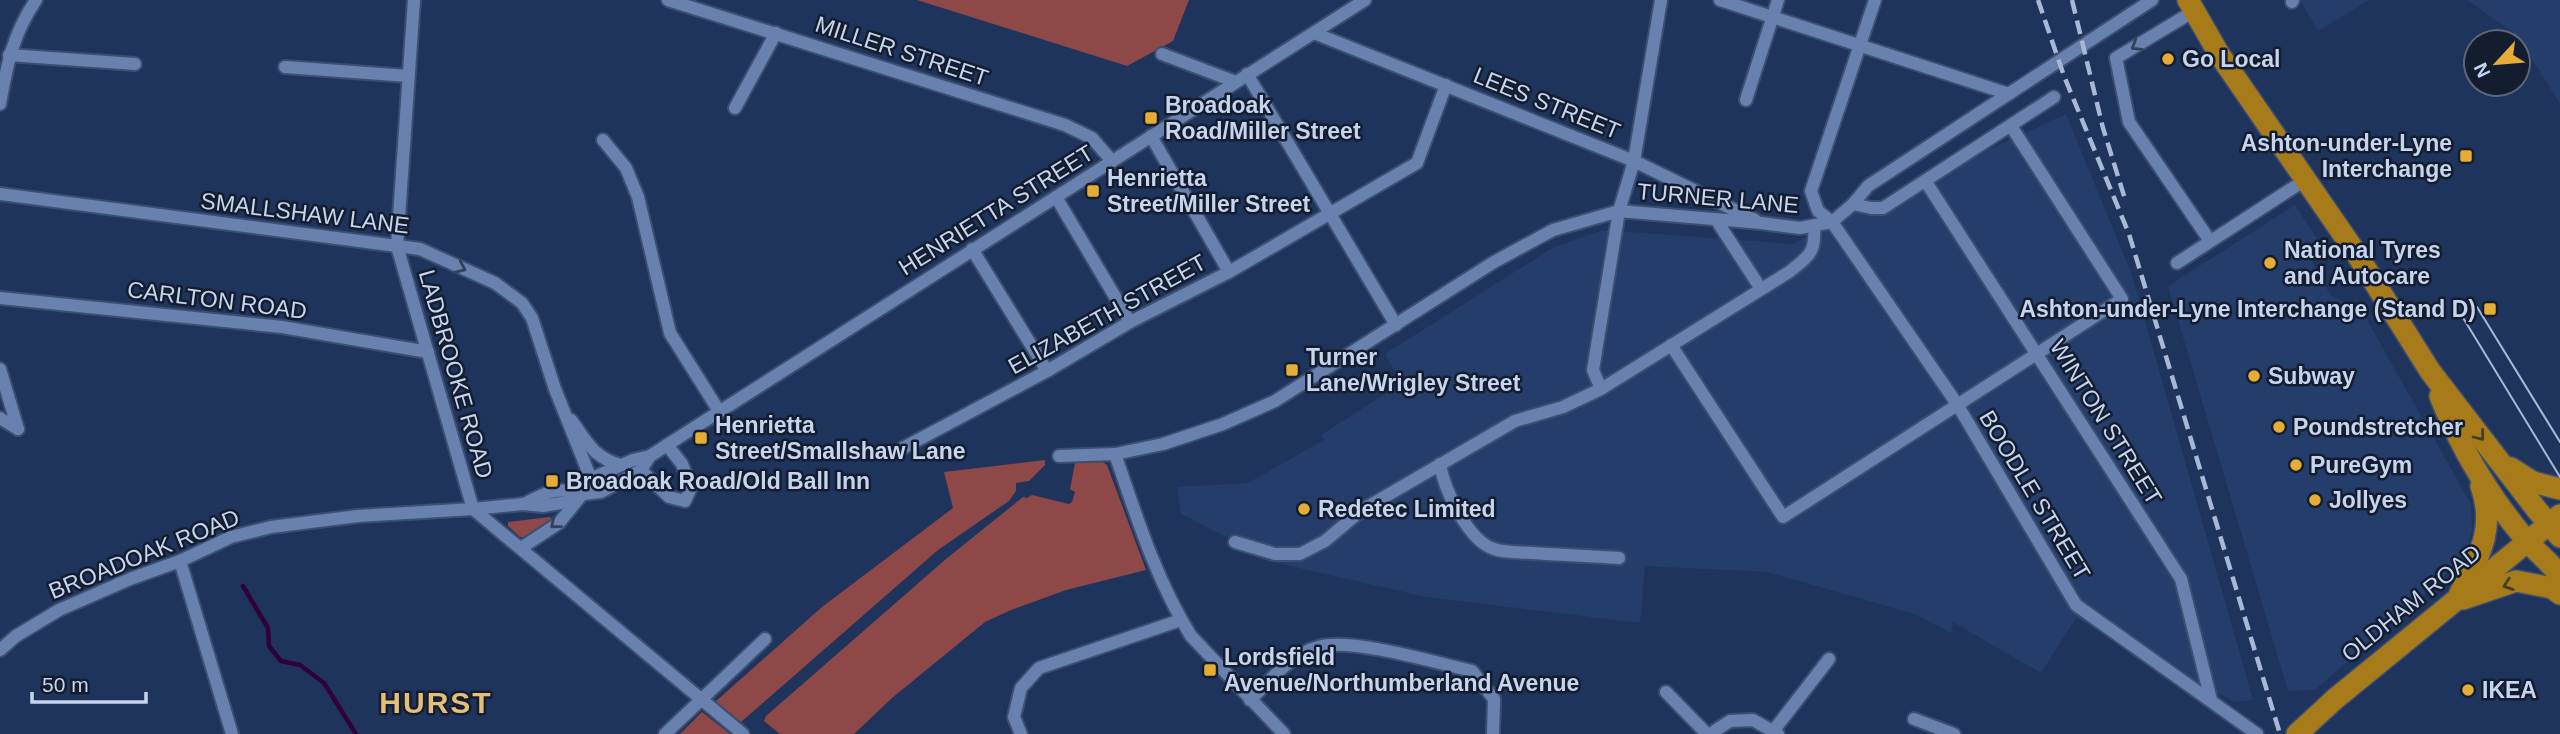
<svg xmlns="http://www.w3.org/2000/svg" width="2560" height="734" font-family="Arial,sans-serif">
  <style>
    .built { fill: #253d6b }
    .green { fill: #8d4847 }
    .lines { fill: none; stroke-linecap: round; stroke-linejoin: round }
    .stream { stroke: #300038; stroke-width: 4.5 }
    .street-casing { stroke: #3d4f70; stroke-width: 16 }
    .highway-casing { stroke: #3d4f70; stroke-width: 24 }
    .street { stroke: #6881ae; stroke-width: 12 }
    .highway { stroke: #a77b19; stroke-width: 21 }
    .tram { stroke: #a9b8d4; stroke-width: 2 }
    .rail { stroke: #a9b8d4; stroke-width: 4.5; stroke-dasharray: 14 7; stroke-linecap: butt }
    .oneway { stroke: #31405b }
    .oneway2 { stroke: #473e27 }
    .poi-dot { fill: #e5ad35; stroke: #131d2f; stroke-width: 2.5 }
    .labels { text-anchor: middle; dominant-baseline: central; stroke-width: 5; stroke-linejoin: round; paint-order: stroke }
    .street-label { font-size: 23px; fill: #c6d4ed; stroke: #131d2f }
    .poi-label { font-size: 23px; font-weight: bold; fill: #c6d4ed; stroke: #131d2f; text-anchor: start }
    .district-label { font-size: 30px; font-weight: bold; letter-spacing: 2px; fill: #e5be77; stroke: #131d2f }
  </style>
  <rect width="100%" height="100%" fill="#1f345c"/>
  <g class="built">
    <polygon points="2300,0 2369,0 2318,31"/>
    <polygon points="2467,0 2560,0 2560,104 2517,35"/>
    <polygon points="2066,114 2132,275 2253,700 2235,702 2076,618 2041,673 1953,622 1951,633 1915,614 1767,572 1645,566 1640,623 1427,597 1268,561 1234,549 1232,537 1224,536 1181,514 1177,487 1248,483 1324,440 1321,435 1402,383 1385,354 1554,247 1603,230 1793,244 1832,222"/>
    <polygon points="2295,205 2321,245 2308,254 2331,296 2354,305 2367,320 2471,504 2472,530 2468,548 2442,579 2315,690 2288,691 2168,286"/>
  </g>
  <g class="green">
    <polygon points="917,0 1189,0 1173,41 1127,66"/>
    <polygon points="1045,460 1045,465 1029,481 1016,483 1016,491 1009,501 938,550 741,722 715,702 822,607 953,508 944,472"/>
    <polygon points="1101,461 1107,465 1146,570 1066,590 1011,610 985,622 892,698 854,734 780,734 764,721 766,716 946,559 1023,497 1027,498 1032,495 1069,504 1072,502 1075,492 1070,489 1075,463"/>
    <polygon points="550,517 552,520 526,537 520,537 508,526 508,522"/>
    <polygon points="702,712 730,734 680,734"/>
  </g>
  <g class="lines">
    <polyline class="stream" points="243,586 268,628 269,646 281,661 300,665 324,683 356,734"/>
    <defs>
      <g id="street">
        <polyline points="414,0 397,246 473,509"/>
        <polyline points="668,0 1065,125 1092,138 1112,161"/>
        <path d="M1661,0l-27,161 -15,50 -26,159 8,19 188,-117c20,-16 27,-19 25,-46"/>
        <polyline points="1720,0 2009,94"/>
        <polyline points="1875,0 1811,191 1818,211 1832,222 1957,404 2076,605 2257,734"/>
        <polyline points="2292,2 2293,0"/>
        <polyline points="2194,11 2116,58 2129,122 2210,241"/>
        <polyline points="1314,33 1634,161 1755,220"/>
        <polyline points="1162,54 1236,82"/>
        <polyline points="9,55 135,64"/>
        <polyline points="285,67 408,76"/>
        <polyline points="1247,74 1396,325"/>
        <polyline points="1746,100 1778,0"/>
        <path d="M0,104c7,-40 13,-70 36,-104"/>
        <polyline points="735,108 776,33"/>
        <polyline points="1151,136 1229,272"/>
        <polyline points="603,140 626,168 638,197 670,333 719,411"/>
        <polyline points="1926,182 2181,579 2211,700"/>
        <polyline points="0,194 420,249 495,283 522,303 532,318 555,389 589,474 583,494"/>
        <polyline points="1056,197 1130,322"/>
        <polyline points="1853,204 1871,208 1883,208 2054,97"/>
        <polyline points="1717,221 1761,289"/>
        <polyline points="972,249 1047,371"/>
        <polyline points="2177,263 2305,180"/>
        <polyline points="0,298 282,327 428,352"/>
        <polyline points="1671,345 1783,517 2122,299 2011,126"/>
        <polyline points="0,369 18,429"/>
        <polyline points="0,418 18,429"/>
        <path d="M571,420c16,21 22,38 50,45"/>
        <polyline points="903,448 1047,371 1130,322 1229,272 1417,163 1446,85"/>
        <path d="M1115,454c21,61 41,126 76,182l93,98"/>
        <polyline points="1059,456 1115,454 1163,444 1223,424 1275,401 1494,262 1553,230 1619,211 1761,223 1800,228 1832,222 1853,204 1868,186 2152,0"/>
        <path d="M1440,464c4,25 28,77 54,85 11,4 26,3 38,4 29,2 58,3 87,5"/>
        <polyline points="641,470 669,497 685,501 691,488 682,464 667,445"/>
        <path d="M524,504c24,-12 31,-18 59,-10"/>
        <polyline points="473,509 743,734"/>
        <polyline points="1235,542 1275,554 1300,554 1325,541 1362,510 1515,421 1563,407 1601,389"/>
        <polyline points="521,548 559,523 597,476 633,460 650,456"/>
        <polyline points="180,561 232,734"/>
        <polyline points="0,650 16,636 59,610 130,579 180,561 231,537 271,527 358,516 473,509 523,504 543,506 567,502 583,494 601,492 641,470 650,456 667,445 1365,0"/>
        <polyline points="1666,692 1707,734"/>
        <path d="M1250,700c20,-19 41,-46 68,-53 32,-10 119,16 154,24l22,28 -1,35"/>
        <polyline points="1914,719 1954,734"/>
        <polyline points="1774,730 1829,659"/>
        <polyline points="665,734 765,639"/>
        <polyline points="1021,734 1014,717 1021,688 1039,668 1181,620"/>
        <polyline points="1710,734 1730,721 1753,720 1778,734"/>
      </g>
      <g id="highway">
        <polyline points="2188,0 2219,54 2356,253 2430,371 2537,510 2560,537"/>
        <path d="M2440,396c21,53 49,100 86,144 11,12 24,23 34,35"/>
        <polyline points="2511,468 2533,482 2560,489"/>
        <path d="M2460,593c19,-37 36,-64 21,-107"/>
        <polyline points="2463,599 2516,581 2552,588 2560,594"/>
        <polyline points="2297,734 2335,699 2560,515"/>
      </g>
    </defs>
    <use href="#street" class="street-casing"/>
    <use href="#highway" class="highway-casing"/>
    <use href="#street" class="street"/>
    <use href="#highway" class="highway"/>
    <g class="tram">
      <polyline points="2477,307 2560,442"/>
      <polyline points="2462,316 2560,477"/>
    </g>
    <g class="rail">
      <polyline points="2038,0 2064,76 2129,234 2280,734"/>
      <polyline points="2072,0 2103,128 2125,199"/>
    </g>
  </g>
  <defs><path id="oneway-chevron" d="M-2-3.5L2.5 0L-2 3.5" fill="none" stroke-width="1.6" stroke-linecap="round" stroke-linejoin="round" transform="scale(1.75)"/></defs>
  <g class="oneway">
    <use href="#oneway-chevron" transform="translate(2136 46) rotate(148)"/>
    <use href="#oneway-chevron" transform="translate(461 268) rotate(24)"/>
    <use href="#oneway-chevron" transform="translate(555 524) rotate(141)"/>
  </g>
  <g class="oneway2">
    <use href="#oneway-chevron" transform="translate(2480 436) rotate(52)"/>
    <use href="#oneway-chevron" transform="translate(2508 585) rotate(161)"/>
  </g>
  <g class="poi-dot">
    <circle cx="2168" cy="59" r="7"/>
    <rect x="1144" y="111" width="14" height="14" rx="3.5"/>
    <rect x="2459" y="149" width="14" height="14" rx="3.5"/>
    <rect x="1086" y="184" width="14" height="14" rx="3.5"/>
    <circle cx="2270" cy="263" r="7"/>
    <rect x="2483" y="302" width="14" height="14" rx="3.5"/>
    <rect x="1285" y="363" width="14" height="14" rx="3.5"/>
    <circle cx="2254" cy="376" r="7"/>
    <circle cx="2279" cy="427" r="7"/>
    <rect x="694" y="431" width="14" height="14" rx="3.5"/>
    <circle cx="2296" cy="465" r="7"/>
    <rect x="545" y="474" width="14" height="14" rx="3.5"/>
    <circle cx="2315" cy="500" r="7"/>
    <circle cx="1304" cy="509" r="7"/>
    <rect x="1203" y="663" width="14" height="14" rx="3.5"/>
    <circle cx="2468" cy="690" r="7"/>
  </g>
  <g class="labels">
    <g class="street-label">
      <text transform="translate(902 51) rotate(18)">MILLER STREET</text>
      <text transform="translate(1547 103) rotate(22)">LEES STREET</text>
      <text transform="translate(1718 198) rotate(5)">TURNER LANE</text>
      <text transform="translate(996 210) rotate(-32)">HENRIETTA STREET</text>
      <text transform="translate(305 213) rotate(7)">SMALLSHAW LANE</text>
      <text transform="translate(217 300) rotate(7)">CARLTON ROAD</text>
      <text transform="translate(1107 314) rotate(-29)">ELIZABETH STREET</text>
      <text transform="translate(456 374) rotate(74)">LADBROOKE ROAD</text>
      <text transform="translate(2106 422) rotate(58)">WINTON STREET</text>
      <text transform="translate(2035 495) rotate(59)">BOODLE STREET</text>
      <text transform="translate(144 554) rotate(-22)">BROADOAK ROAD</text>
      <text transform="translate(2411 603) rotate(-39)">OLDHAM ROAD</text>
    </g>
    <g class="poi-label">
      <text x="2182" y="59">Go Local</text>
      <text x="1165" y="105">Broadoak<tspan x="1165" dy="26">Road/Miller Street</tspan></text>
      <text x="2452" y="143" text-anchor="end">Ashton-under-Lyne<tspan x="2452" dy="26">Interchange</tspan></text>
      <text x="1107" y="178">Henrietta<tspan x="1107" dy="26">Street/Miller Street</tspan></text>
      <text x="2284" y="250">National Tyres<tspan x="2284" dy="26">and Autocare</tspan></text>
      <text x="2476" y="309" text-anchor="end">Ashton-under-Lyne Interchange (Stand D)</text>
      <text x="1306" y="357">Turner<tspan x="1306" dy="26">Lane/Wrigley Street</tspan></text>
      <text x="2268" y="376">Subway</text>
      <text x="715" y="425">Henrietta<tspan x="715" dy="26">Street/Smallshaw Lane</tspan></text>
      <text x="2293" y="427">Poundstretcher</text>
      <text x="2310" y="465">PureGym</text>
      <text x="566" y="481">Broadoak Road/Old Ball Inn</text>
      <text x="2329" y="500">Jollyes</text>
      <text x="1318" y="509">Redetec Limited</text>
      <text x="1224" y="657">Lordsfield<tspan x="1224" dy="26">Avenue/Northumberland Avenue</tspan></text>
      <text x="2482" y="690">IKEA</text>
    </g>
    <g class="district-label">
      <text x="436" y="702">HURST</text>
    </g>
  </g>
  <g transform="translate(2497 63) rotate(244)"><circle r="33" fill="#131d2f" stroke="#5b667b" stroke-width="2"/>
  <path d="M0-5L12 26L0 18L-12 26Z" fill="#e5ad35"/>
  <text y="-10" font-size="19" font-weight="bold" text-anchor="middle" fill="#c6d4ed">N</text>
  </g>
  <path d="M32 692v10h114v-10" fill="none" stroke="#c6d4ed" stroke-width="3.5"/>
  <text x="42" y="692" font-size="21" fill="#c6d4ed" stroke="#131d2f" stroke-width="5" paint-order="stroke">50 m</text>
</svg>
